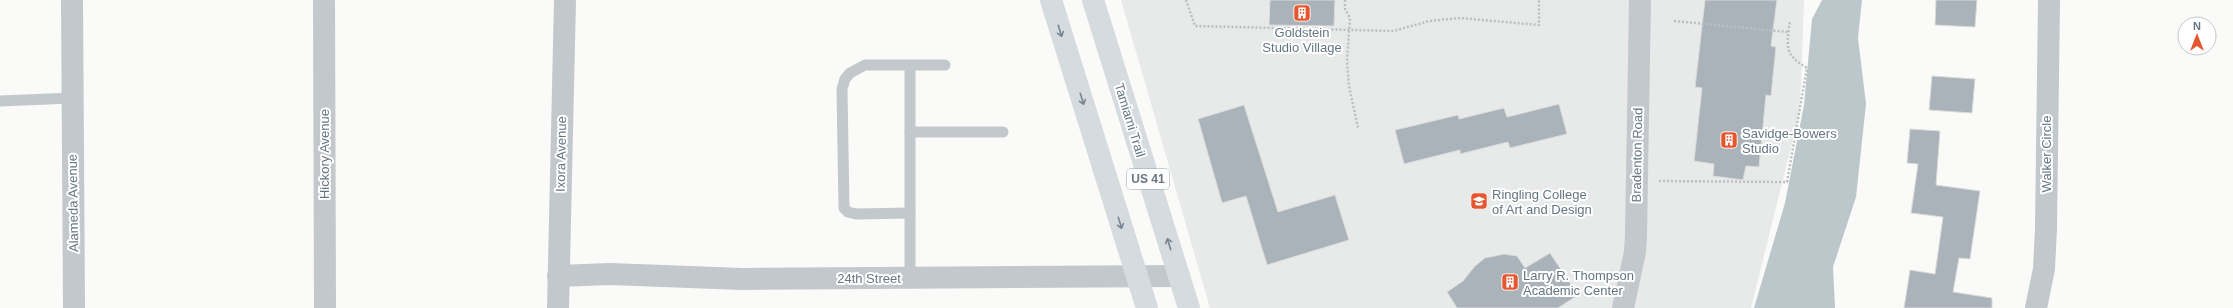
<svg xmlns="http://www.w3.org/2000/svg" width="2233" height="308" font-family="Arial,sans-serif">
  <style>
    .built { fill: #e8e9e9 }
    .water { fill: #bbc7cb }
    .building { fill: #aab3b9; stroke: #dcdcda }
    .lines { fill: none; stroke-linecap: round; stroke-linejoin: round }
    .path { stroke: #bbbfc2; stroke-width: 2.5; stroke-dasharray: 2 2; stroke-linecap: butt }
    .service { stroke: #c3c8cc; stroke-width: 11 }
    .minor { stroke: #c3c8cc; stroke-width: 22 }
    .tertiary { stroke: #c3c8cc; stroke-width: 22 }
    .primary { stroke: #d6dbdf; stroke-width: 22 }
    .oneway { stroke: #768591 }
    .labels { text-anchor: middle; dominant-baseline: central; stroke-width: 4; stroke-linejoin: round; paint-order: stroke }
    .shield { fill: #fff; stroke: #939fa8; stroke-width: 1 }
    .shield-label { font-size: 12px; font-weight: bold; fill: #657683 }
    .poi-label { font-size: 13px; fill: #657683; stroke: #fff; text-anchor: start }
    .street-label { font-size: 13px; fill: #657683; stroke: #fff }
  </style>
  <rect width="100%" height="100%" fill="#fafaf8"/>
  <polygon class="built" points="1121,0 1804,0 1800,111 1751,308 1210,308"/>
  <polygon class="water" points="1822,0 1862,0 1858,38 1866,104 1856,197 1833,267 1835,308 1754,308 1785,203 1804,105 1812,19"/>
  <g class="building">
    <polygon points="1270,0 1335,0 1334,26 1269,25"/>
    <polygon points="1705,0 1777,0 1771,46 1776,47 1771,96 1766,95 1759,167 1746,166 1743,180 1713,176 1714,164 1694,161 1702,88 1695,87"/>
    <polygon points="1936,0 1977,0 1975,27 1935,25"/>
    <polygon points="1932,76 1975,79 1972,113 1929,110"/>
    <polygon points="1559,104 1567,134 1510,148 1508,142 1460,154 1460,150 1404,164 1395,130 1458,115 1459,119 1504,108 1507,117"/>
    <polygon points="1244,105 1278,212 1335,195 1349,240 1267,265 1246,196 1222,203 1198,119"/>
    <polygon points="1910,129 1940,131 1936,185 1980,191 1970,259 1959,258 1953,292 1992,298 1992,308 1904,308 1910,270 1935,274 1943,217 1911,213 1918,164 1907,163"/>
    <polygon points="1550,253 1578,295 1558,308 1457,308 1447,292 1463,281 1475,266 1485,258 1504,254 1517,256 1525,268"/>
  </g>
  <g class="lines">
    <g class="path">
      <polyline points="1186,0 1195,26 1394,31 1429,21 1460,18 1539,25 1539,0"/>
      <polyline points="1345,0 1345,9 1350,18 1347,61 1349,86 1358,128"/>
      <polyline points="1674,21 1788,32"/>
      <path d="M1659,181l128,1 20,-114c-24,-14 -20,-22 -17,-48"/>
    </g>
    <g class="service">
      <polyline points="910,65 910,278"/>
      <polyline points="0,101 72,98"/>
      <polyline points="910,132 1003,132"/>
      <polyline points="910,213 856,214 848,212 844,208 842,89 845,79 850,73 865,65 945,65"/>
    </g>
    <g class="minor">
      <polyline points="72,0 74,308"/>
      <polyline points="324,0 325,308"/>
      <polyline points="558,276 610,274 742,279 1179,276"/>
      <polyline points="558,308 565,0"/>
      <polyline points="2036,308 2044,269 2046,228 2049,0"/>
    </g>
    <polyline class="tertiary" points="1623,308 1635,252 1636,235 1640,0"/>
    <g class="primary">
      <polyline points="1051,0 1147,308"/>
      <polyline points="1093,0 1189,308"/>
    </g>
  </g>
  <defs><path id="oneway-shaft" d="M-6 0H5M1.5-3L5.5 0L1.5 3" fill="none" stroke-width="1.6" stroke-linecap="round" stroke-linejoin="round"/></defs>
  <g class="oneway">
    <use href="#oneway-shaft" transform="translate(1060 31) rotate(73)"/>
    <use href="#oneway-shaft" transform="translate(1082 99) rotate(73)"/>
    <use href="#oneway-shaft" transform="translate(1120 223) rotate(73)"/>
    <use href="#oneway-shaft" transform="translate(1169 244) rotate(-107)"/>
  </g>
  <defs>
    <symbol id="building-square" viewBox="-11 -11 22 22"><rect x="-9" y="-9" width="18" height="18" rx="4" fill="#e4572e" stroke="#fff"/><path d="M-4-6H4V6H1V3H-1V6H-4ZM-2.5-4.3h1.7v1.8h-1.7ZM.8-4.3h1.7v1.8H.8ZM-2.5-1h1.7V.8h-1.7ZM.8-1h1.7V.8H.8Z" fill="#fff"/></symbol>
    <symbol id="university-square" viewBox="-11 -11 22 22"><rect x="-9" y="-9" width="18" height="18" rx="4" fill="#e4572e" stroke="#fff"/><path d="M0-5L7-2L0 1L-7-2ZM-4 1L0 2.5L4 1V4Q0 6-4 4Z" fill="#fff"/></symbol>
  </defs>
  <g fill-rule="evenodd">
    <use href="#building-square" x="1292" y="3" width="20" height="20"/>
    <use href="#building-square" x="1719" y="130" width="20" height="20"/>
    <use href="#university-square" x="1469" y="191" width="20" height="20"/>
    <use href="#building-square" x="1500" y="272" width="20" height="20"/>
  </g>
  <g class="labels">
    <rect class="shield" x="1127" y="169" width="42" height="20" rx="3"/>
    <g class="shield-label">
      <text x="1148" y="179">US 41</text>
    </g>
    <g class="poi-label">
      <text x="1302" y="32" text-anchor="middle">Goldstein<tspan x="1302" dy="15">Studio Village</tspan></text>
      <text x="1742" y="133">Savidge-Bowers<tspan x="1742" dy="15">Studio</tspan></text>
      <text x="1492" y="194">Ringling College<tspan x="1492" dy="15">of Art and Design</tspan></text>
      <text x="1523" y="275">Larry R. Thompson<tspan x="1523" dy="15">Academic Center</tspan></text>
    </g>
    <g class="street-label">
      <text transform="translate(1130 120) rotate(73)">Tamiami Trail</text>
      <text transform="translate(324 154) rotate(-90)">Hickory Avenue</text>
      <text transform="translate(561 154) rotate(-89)">Ixora Avenue</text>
      <text transform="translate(2046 154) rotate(-90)">Walker Circle</text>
      <text transform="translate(1637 155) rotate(-89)">Bradenton Road</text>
      <text transform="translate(73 203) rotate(-91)">Alameda Avenue</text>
      <text x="869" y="278">24th Street</text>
    </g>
  </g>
  <g transform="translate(2197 36)"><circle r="19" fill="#ffffff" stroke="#c1c8cd"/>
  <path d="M0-3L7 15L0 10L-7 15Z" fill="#e4572e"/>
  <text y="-6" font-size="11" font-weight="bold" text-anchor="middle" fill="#657683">N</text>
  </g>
</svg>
